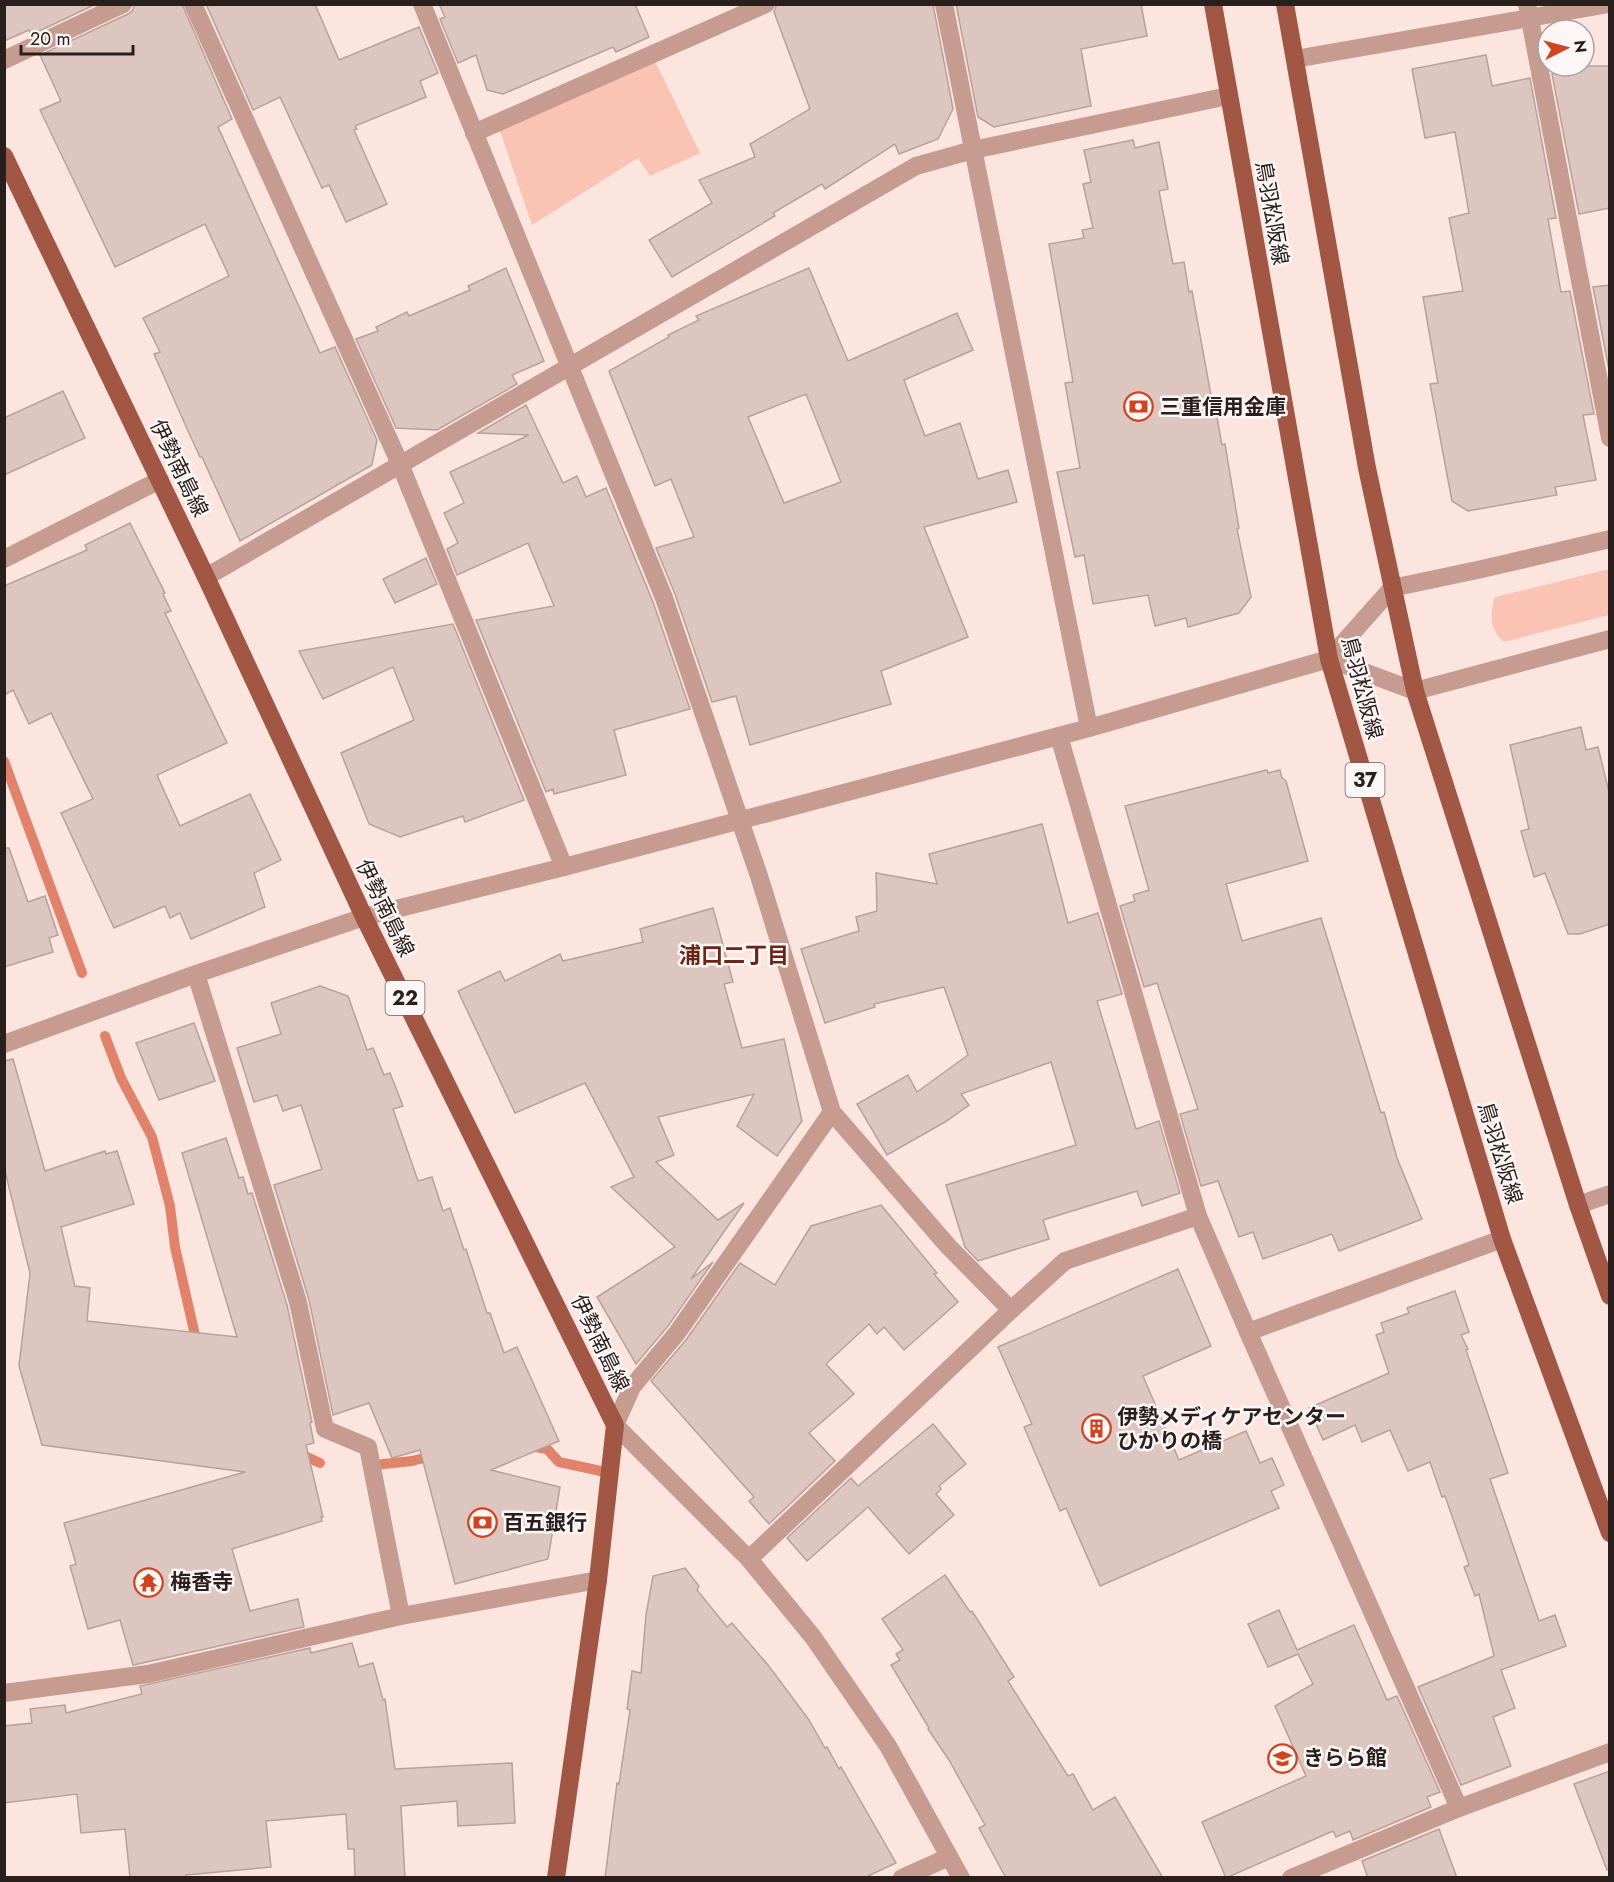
<svg xmlns="http://www.w3.org/2000/svg" width="1614" height="1882" font-family="Jost,'Noto Sans JP',sans-serif">
  <style>
    .green { fill: #fbc3b3 }
    .lines { fill: none; stroke-linecap: round; stroke-linejoin: round }
    .stream { stroke: #e1836b; stroke-width: 10 }
    .building { fill: #ddc6bf; stroke: #b7a19b; stroke-width: 1.5; fill-rule: evenodd }
    .minor { stroke: #c79c90; stroke-width: 18 }
    .major { stroke: #a15743; stroke-width: 18 }
    .labels { text-anchor: middle; dominant-baseline: central; stroke-width: 5; stroke-linejoin: round; paint-order: stroke }
    .shield { fill: #fcf7f6; stroke: #68605f; stroke-width: 1.5 }
    .shield-label { font-size: 20px; font-weight: bold; fill: #29201e }
    .street-label { font-size: 21px; fill: #29201e; stroke: #fcf7f6 }
    .poi-label { font-size: 21px; font-weight: bold; fill: #29201e; stroke: #fcf7f6; text-anchor: start }
    .neighbourhood-label { font-size: 22px; font-weight: bold; fill: #692615; stroke: #fcf7f6 }
  </style>
  <rect width="100%" height="100%" fill="#fde5df"/>
  <g class="green">
    <polygon points="651,53 700,153 650,176 638,158 532,225 499,128"/>
    <path d="M1609,569v46l-105,27c-14,-11 -15,-29 -9,-45z"/>
  </g>
  <g class="lines">
    <g class="stream">
      <polyline points="4,761 82,973"/>
      <polyline points="105,1036 121,1078 152,1137 170,1206 175,1247 197,1344"/>
      <polyline points="530,1446 547,1449 559,1462 610,1473"/>
      <polyline points="296,1452 320,1463"/>
      <polyline points="374,1465 412,1461 436,1455"/>
    </g>
  </g>
  <g class="building">
    <polygon points="4,4 96,4 31,35 29,30 4,41"/>
    <polygon points="134,4 182,4 232,119 218,127 320,353 335,347 377,440 372,465 240,541 202,457 200,457 188,431 154,354 160,352 143,318 229,276 205,224 115,267 40,110 61,101 40,55 128,14 133,10"/>
    <polygon points="206,4 315,4 339,60 419,27 438,73 420,81 426,97 355,126 357,129 354,130 387,204 346,222 329,185 322,188 280,97 253,110"/>
    <polygon points="439,4 635,4 649,37 616,52 613,47 503,94 487,90 476,55 458,63 440,19 445,17"/>
    <polygon points="777,4 933,4 953,109 938,139 899,154 895,144 825,189 822,184 773,213 775,216 672,277 649,240 712,203 699,180 755,157 750,144 810,109 774,12"/>
    <polygon points="956,4 1141,4 1147,36 1081,49 1091,106 994,127 978,117"/>
    <polygon points="1486,55 1492,86 1530,78 1556,218 1548,219 1561,292 1570,291 1594,414 1583,415 1596,480 1555,487 1557,495 1468,511 1452,501 1430,384 1438,383 1423,297 1463,291 1449,218 1469,213 1455,132 1425,138 1412,69"/>
    <polygon points="1566,66 1610,66 1610,208 1579,214 1552,74 1567,71"/>
    <polygon points="1133,140 1135,148 1159,142 1168,189 1159,191 1173,264 1184,262 1189,292 1192,291 1212,401 1214,401 1222,445 1225,444 1239,528 1237,529 1251,597 1239,613 1188,627 1186,618 1155,626 1148,595 1093,604 1084,555 1075,557 1057,472 1080,468 1065,383 1073,382 1049,244 1084,238 1082,230 1093,228 1083,184 1091,182 1084,150"/>
    <polygon points="506,268 544,361 512,375 517,384 437,430 396,428 356,339 378,331 376,327 407,312 409,316 470,290 468,286"/>
    <path d="M809,268l39,93 109,-48 16,37 -69,30 21,56 35,-13 18,56 30,-9 9,32 -93,25 44,110 -87,34 10,33 -141,41 -14,-49 -24,6 -37,-108 -19,-46 38,-11 -23,-58 -16,7 -46,-115 60,-34 -1,-2 31,-15 -3,-4zM806,394l35,88 -57,21 -36,-86z"/>
    <polygon points="1610,285 1610,375 1593,287"/>
    <polygon points="63,391 85,438 4,475 4,418"/>
    <polygon points="526,405 563,483 577,476 586,497 606,488 653,602 690,709 614,730 626,775 554,794 553,789 546,792 476,620 554,606 528,543 457,575 447,549 458,543 444,513 464,503 450,472 529,435 478,433"/>
    <polygon points="130,523 165,593 163,594 171,611 165,613 227,743 157,775 180,826 250,794 281,860 254,873 265,907 191,939 180,913 170,918 165,906 114,928 61,813 93,799 51,713 29,724 13,690 4,695 4,586 87,550 85,545"/>
    <polygon points="426,558 437,584 395,603 383,579"/>
    <polygon points="453,624 524,800 465,822 463,816 400,837 369,824 341,753 414,720 393,667 323,699 299,651"/>
    <polygon points="1581,727 1586,750 1598,747 1610,796 1610,924 1580,934 1568,934 1545,873 1534,877 1521,831 1529,829 1510,745"/>
    <polygon points="1267,770 1268,773 1280,770 1282,778 1286,781 1308,861 1226,884 1242,941 1321,918 1381,1113 1384,1112 1397,1158 1422,1219 1339,1251 1332,1234 1263,1259 1253,1232 1239,1237 1218,1181 1201,1186 1180,1114 1198,1109 1157,983 1144,987 1120,906 1135,901 1133,895 1149,890 1125,806"/>
    <polygon points="1042,824 1068,923 1098,913 1122,994 1097,1001 1136,1129 1159,1121 1180,1193 1142,1206 1137,1191 1043,1220 1049,1239 978,1261 965,1247 946,1185 1076,1145 1051,1062 961,1094 969,1105 945,1122 887,1155 857,1104 908,1075 917,1092 968,1055 944,987 874,1004 875,1007 825,1023 801,949 859,931 856,917 877,911 876,873 937,884 929,854"/>
    <polygon points="4,848 9,848 28,902 45,896 58,935 49,938 53,952 4,967"/>
    <polygon points="713,908 733,982 724,984 742,1048 784,1039 802,1121 777,1156 737,1126 754,1094 658,1117 674,1155 656,1162 718,1220 744,1203 691,1279 713,1262 668,1326 636,1364 597,1297 675,1247 611,1187 634,1177 585,1083 515,1113 458,991 500,971 505,981 560,954 563,961 643,942 640,929"/>
    <polygon points="320,986 348,996 367,1050 373,1048 384,1075 390,1073 403,1106 393,1109 418,1181 432,1177 443,1211 450,1208 464,1250 466,1249 487,1313 490,1313 504,1353 517,1347 559,1441 491,1470 560,1487 548,1559 455,1584 420,1450 392,1458 369,1403 333,1415 309,1300 274,1185 322,1169 301,1105 283,1111 277,1095 254,1102 237,1048 281,1034 271,1003"/>
    <polygon points="194,1023 215,1081 159,1100 136,1043"/>
    <polygon points="13,1059 45,1171 105,1151 106,1154 117,1151 134,1204 61,1227 75,1286 90,1288 87,1321 237,1337 182,1153 226,1138 239,1178 243,1177 248,1194 252,1193 287,1305 312,1422 310,1423 314,1443 306,1445 323,1517 321,1517 322,1521 232,1549 250,1611 298,1599 304,1627 133,1665 120,1620 88,1629 70,1566 76,1564 64,1523 245,1472 42,1445 19,1366 30,1273 4,1167 4,1061"/>
    <polygon points="881,1205 937,1273 934,1274 958,1302 904,1350 884,1327 877,1334 869,1324 826,1364 854,1394 809,1433 835,1461 769,1524 749,1501 754,1497 651,1381 686,1340 740,1263 775,1285 811,1226"/>
    <polygon points="1178,1269 1211,1346 1143,1376 1179,1460 1246,1431 1260,1463 1272,1458 1284,1485 1271,1491 1279,1508 1100,1586 1066,1508 1060,1511 1024,1427 1032,1424 998,1347"/>
    <polygon points="1455,1291 1469,1332 1461,1335 1468,1349 1466,1350 1508,1473 1490,1479 1539,1621 1555,1615 1566,1646 1501,1670 1515,1708 1493,1717 1511,1766 1461,1785 1418,1687 1494,1656 1479,1594 1475,1596 1464,1567 1469,1565 1445,1496 1442,1497 1430,1462 1408,1471 1390,1430 1362,1442 1355,1425 1323,1440 1309,1408 1389,1373 1376,1335 1384,1332 1381,1323 1409,1313 1407,1308"/>
    <polygon points="933,1424 966,1464 939,1486 941,1489 936,1494 954,1515 909,1554 868,1507 807,1561 787,1538 851,1478 858,1486"/>
    <polygon points="685,1568 699,1586 697,1590 727,1627 732,1623 768,1665 809,1720 825,1748 827,1747 839,1769 841,1767 896,1863 864,1878 605,1878 617,1783 619,1784 630,1710 627,1709 632,1671 641,1673 646,1615 653,1576"/>
    <polygon points="945,1575 970,1612 972,1611 1014,1677 1008,1681 1068,1776 1073,1774 1093,1810 1115,1797 1163,1878 1006,1878 979,1828 985,1825 949,1760 928,1729 929,1728 891,1665 900,1660 896,1654 903,1650 882,1619"/>
    <polygon points="1279,1610 1297,1650 1354,1625 1387,1700 1397,1696 1440,1792 1427,1797 1431,1807 1353,1840 1350,1831 1336,1837 1333,1831 1226,1878 1202,1822 1306,1776 1275,1706 1313,1684 1298,1654 1268,1667 1248,1624"/>
    <polygon points="352,1643 359,1667 373,1663 383,1700 385,1699 395,1769 512,1763 515,1823 458,1826 457,1801 401,1806 405,1878 355,1878 354,1849 348,1849 346,1814 266,1821 271,1867 186,1875 186,1878 130,1878 125,1829 81,1833 77,1794 4,1803 4,1726 32,1723 30,1709 65,1705 66,1713 142,1694 140,1686 310,1648 311,1653"/>
    <polygon points="1610,1771 1610,1869 1607,1870 1574,1784"/>
    <polygon points="1439,1829 1457,1878 1368,1878 1362,1861"/>
  </g>
  <g class="lines">
    <g class="minor">
      <polyline points="193,4 400,464 564,867"/>
      <polyline points="422,4 664,598 759,876 832,1112 948,1246 1011,1310 1065,1261 1198,1216 1248,1332 1502,1239"/>
      <polyline points="944,4 1089,728"/>
      <polyline points="1527,4 1610,438"/>
      <polyline points="1295,59 1609,4"/>
      <polyline points="4,60 123,4"/>
      <polyline points="474,133 766,4"/>
      <polyline points="4,559 160,480"/>
      <polyline points="206,577 916,166 973,150 1228,96"/>
      <polyline points="1329,659 1415,691 1610,639"/>
      <polyline points="1059,736 1198,1216"/>
      <polyline points="196,974 298,1302 325,1429 368,1447 401,1616 598,1580"/>
      <polyline points="4,1044 196,974 364,917 564,867 1089,728 1329,659 1392,588 1482,569 1610,539"/>
      <polyline points="832,1112 677,1333 632,1387 615,1425 749,1559 813,1637 888,1746 961,1878"/>
      <polyline points="1578,1205 1610,1194"/>
      <polyline points="1248,1332 1459,1808"/>
      <polyline points="749,1559 1011,1310"/>
      <polyline points="4,1693 148,1674 401,1616"/>
      <polyline points="902,1878 949,1857"/>
      <polyline points="1291,1878 1459,1808 1610,1752"/>
    </g>
    <g class="major">
      <polyline points="1213,4 1329,659 1502,1239 1610,1533"/>
      <polyline points="1285,4 1367,468 1415,691 1578,1205 1610,1296"/>
      <polyline points="4,156 206,577 364,917 615,1425 598,1580 556,1878"/>
    </g>
  </g>
  <defs>
    <symbol id="bank-ring" viewBox="-11 -11 22 22"><circle r="9.5" fill="#fcf7f6" stroke="#ce4520" stroke-width="1.5"/><path d="M-6-4H6V4H-6ZM0-2.3a2.3 2.3 0 1 0 0 4.6a2.3 2.3 0 1 0 0-4.6Z" fill="#ce4520"/></symbol>
    <symbol id="building-ring" viewBox="-11 -11 22 22"><circle r="9.5" fill="#fcf7f6" stroke="#ce4520" stroke-width="1.5"/><path d="M-4-6H4V6H1V3H-1V6H-4ZM-2.5-4.3h1.7v1.8h-1.7ZM.8-4.3h1.7v1.8H.8ZM-2.5-1h1.7V.8h-1.7ZM.8-1h1.7V.8H.8Z" fill="#ce4520"/></symbol>
    <symbol id="temple-ring" viewBox="-11 -11 22 22"><circle r="9.5" fill="#fcf7f6" stroke="#ce4520" stroke-width="1.5"/><path d="M0-6L5-2H3V0L6.5 2.5H4V6H1.5V3h-3V6H-4V2.5H-6.5L-3 0V-2H-5Z" fill="#ce4520"/></symbol>
    <symbol id="school-ring" viewBox="-11 -11 22 22"><circle r="9.5" fill="#fcf7f6" stroke="#ce4520" stroke-width="1.5"/><path d="M0-5L7-2L0 1L-7-2ZM-4 1L0 2.5L4 1V4Q0 6-4 4Z" fill="#ce4520"/></symbol>
  </defs>
  <g fill-rule="evenodd">
    <use href="#bank-ring" x="1122" y="390" width="33" height="33"/>
    <use href="#building-ring" x="1080" y="1412" width="33" height="33"/>
    <use href="#bank-ring" x="466" y="1506" width="33" height="33"/>
    <use href="#temple-ring" x="132" y="1566" width="33" height="33"/>
    <use href="#school-ring" x="1266" y="1742" width="33" height="33"/>
  </g>
  <g class="labels">
    <g class="shield">
      <rect x="1345.5" y="763" width="39" height="34" rx="4.5"/>
      <rect x="385.5" y="981" width="39" height="34" rx="4.5"/>
    </g>
    <g class="shield-label">
      <text x="1365" y="780">37</text>
      <text x="405" y="998">22</text>
    </g>
    <g class="street-label">
      <text transform="translate(1272 213) rotate(80)">鳥羽松阪線</text>
      <text transform="translate(179 468) rotate(64)">伊勢南島線</text>
      <text transform="translate(1362 688) rotate(75)">鳥羽松阪線</text>
      <text transform="translate(385 908) rotate(64)">伊勢南島線</text>
      <text transform="translate(1500 1153) rotate(73)">鳥羽松阪線</text>
      <text transform="translate(600 1343) rotate(64)">伊勢南島線</text>
    </g>
    <g class="poi-label">
      <text x="1160" y="407">三重信用金庫</text>
      <text x="1117" y="1417">伊勢メディケアセンター<tspan x="1117" dy="24">ひかりの橋</tspan></text>
      <text x="503" y="1523">百五銀行</text>
      <text x="170" y="1582">梅香寺</text>
      <text x="1303" y="1758">きらら館</text>
    </g>
    <g class="neighbourhood-label">
      <text x="734" y="955">浦口二丁目</text>
    </g>
  </g>
  <rect width="1614" height="1882" fill="none" stroke="#29201e" stroke-width="12"/>
  <g transform="translate(1566 48) rotate(84)"><circle r="28" fill="#fcf7f6" stroke="#a8a1a0" stroke-width="1.5"/>
  <path d="M0-4.5L10 22L0 15L-10 22Z" fill="#ce4520"/>
  <text y="-9" font-size="16" font-weight="bold" text-anchor="middle" fill="#29201e">N</text>
  </g>
  <path d="M21 45v9h112v-9" fill="none" stroke="#29201e" stroke-width="3"/>
  <text x="30" y="45" font-size="18" fill="#29201e" stroke="#fcf7f6" stroke-width="4.5" paint-order="stroke">20 m</text>
</svg>
